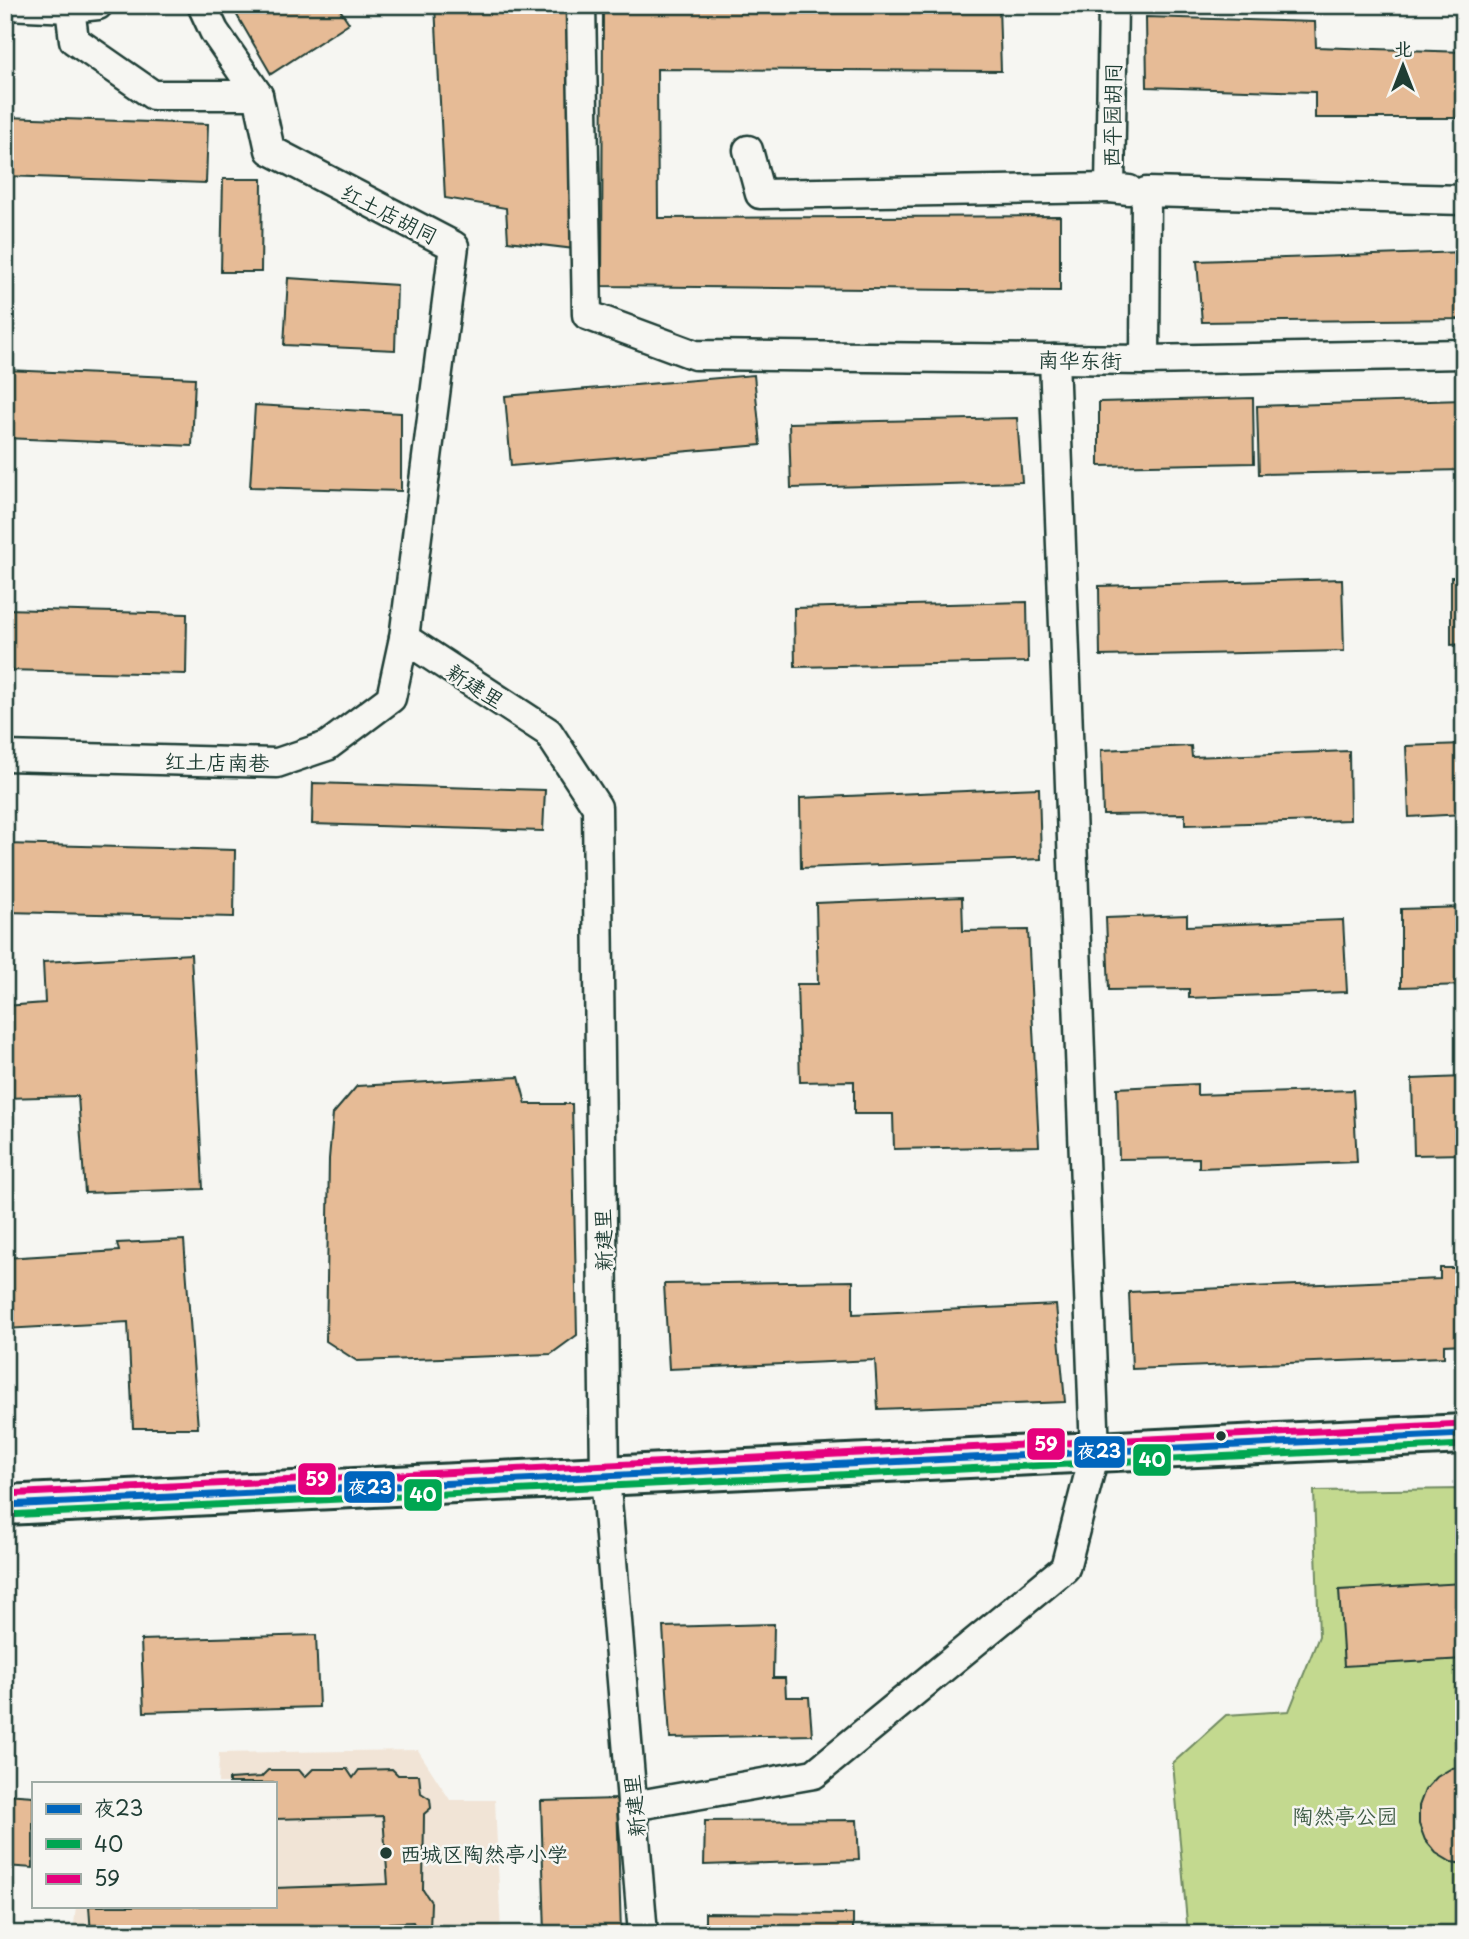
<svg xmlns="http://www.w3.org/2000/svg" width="1469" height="1939" font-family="'Playpen Sans','LXGW WenKai TC',sans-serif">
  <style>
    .built { fill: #f1e4d6 }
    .green { fill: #c3d98f; stroke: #718b62; stroke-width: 2 }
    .building { fill: #e6bb96; stroke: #1f3d34; stroke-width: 2 }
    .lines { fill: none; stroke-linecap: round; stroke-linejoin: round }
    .street-casing { stroke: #1f3d34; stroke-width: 33 }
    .secondary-casing { stroke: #1f3d34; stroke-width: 44 }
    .street { stroke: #f6f6f2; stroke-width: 28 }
    .secondary { stroke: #f6f6f2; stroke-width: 38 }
    .bus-1-casing { stroke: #f6f6f2; stroke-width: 12 }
    .bus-2-casing { stroke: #f6f6f2; stroke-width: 12 }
    .bus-3-casing { stroke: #f6f6f2; stroke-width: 12 }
    .bus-1 { stroke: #0065bd; stroke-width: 7 }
    .bus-2 { stroke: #00a651; stroke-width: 7 }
    .bus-3 { stroke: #e5007d; stroke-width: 7 }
    .bus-dot { fill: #1f3d34; stroke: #f6f6f2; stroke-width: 2.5 }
    .labels { text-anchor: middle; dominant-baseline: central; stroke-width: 5; stroke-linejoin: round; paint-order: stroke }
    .street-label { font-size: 21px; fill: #1f3d34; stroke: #f6f6f2 }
    .park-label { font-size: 21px; fill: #405c46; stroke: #f6f6f2 }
    .poi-label { font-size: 21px; fill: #1f3d34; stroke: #f6f6f2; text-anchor: start }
    .line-badge { stroke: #f6f6f2; stroke-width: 2.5 }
    .badge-label { font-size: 19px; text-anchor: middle; font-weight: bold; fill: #fff }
  </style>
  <rect width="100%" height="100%" fill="#f6f6f2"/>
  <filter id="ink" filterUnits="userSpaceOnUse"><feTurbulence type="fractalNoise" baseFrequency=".0143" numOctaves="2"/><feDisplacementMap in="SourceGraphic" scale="14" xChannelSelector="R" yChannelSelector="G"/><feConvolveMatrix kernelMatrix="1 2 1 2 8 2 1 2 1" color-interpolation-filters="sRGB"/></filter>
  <g filter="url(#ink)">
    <polygon class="built" points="418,1750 450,1800 495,1800 501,1934 73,1934 76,1906 275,1906 275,1783 218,1783 219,1753"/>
    <polygon class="green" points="1464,1489 1464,1934 1188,1934 1173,1763 1226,1715 1289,1711 1319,1636 1314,1491"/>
    <g class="building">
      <polygon points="231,5 337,5 349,23 271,74"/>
      <polygon points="435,5 570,5 575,249 508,241 506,208 445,198"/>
      <polygon points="603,5 999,5 1001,71 657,69 658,218 1060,216 1060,291 602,286"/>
      <polygon points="1146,17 1315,22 1316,47 1464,52 1464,118 1315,118 1315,92 1147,87"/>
      <polygon points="5,117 208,124 206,183 5,176"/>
      <polygon points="223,179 262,179 261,272 221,272"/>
      <polygon points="1464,252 1464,319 1202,322 1197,261"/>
      <polygon points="288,278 397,285 395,350 284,345"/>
      <polygon points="5,370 195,378 192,446 5,438"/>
      <polygon points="754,375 761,445 511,466 505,396"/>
      <polygon points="1253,398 1254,463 1099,466 1099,402"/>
      <polygon points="1464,400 1464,470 1259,474 1257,406"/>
      <polygon points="255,405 401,413 401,491 250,487"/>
      <polygon points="1017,418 1022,482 791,488 789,423"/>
      <polygon points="1451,577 1464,577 1464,644 1451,645"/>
      <polygon points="1342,579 1344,651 1100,656 1099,586"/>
      <polygon points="1027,602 1028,662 795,667 794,608"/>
      <polygon points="5,609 187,614 186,674 5,670"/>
      <polygon points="1464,744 1464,814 1409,817 1406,746"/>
      <polygon points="1191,746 1192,757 1349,751 1350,820 1185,825 1185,814 1103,815 1101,750"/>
      <polygon points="313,783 545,790 543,831 312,824"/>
      <polygon points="1039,788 1041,859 801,868 800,798"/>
      <polygon points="5,844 235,850 234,917 5,912"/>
      <polygon points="962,897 963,931 1028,930 1039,1146 894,1149 893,1114 854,1114 854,1081 800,1082 797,984 818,984 816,903"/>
      <polygon points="1464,907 1464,985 1401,987 1401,909"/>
      <polygon points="1187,915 1187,926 1343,920 1347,992 1189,998 1189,989 1109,990 1106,918"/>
      <polygon points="191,954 203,1189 85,1193 78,1096 5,1098 5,1006 45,1003 43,962"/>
      <polygon points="519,1077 526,1104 572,1104 577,1335 551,1354 357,1361 326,1341 329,1159 333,1114 357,1086"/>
      <polygon points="1464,1077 1464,1154 1414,1155 1412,1079"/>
      <polygon points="1197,1084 1197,1095 1353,1090 1357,1162 1199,1168 1199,1158 1119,1159 1117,1088"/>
      <polygon points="184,1240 198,1428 133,1428 128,1322 5,1329 5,1258 119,1251 117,1243"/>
      <polygon points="1440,1268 1464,1268 1464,1344 1444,1345 1444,1357 1132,1369 1129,1292 1440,1279"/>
      <polygon points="853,1281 853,1314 1056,1305 1065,1402 878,1409 875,1360 669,1369 664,1284"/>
      <polygon points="1464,1583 1464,1659 1344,1666 1339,1590"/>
      <polygon points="774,1624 773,1678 785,1678 786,1697 809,1697 812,1735 670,1738 663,1627"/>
      <polygon points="316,1635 319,1707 144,1712 141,1640"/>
      <polygon points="1464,1767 1464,1864 1451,1862 1436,1853 1425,1840 1419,1824 1419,1806 1425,1790 1437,1777 1452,1768"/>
      <polygon points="313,1769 347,1769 353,1778 359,1770 392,1769 398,1775 419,1775 421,1793 430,1799 431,1808 424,1814 423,1890 431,1902 430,1930 425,1934 417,1931 413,1922 389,1923 380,1929 278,1934 261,1934 252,1926 241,1927 234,1934 91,1934 89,1906 275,1906 275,1888 388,1884 383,1816 275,1819 275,1783 229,1783 229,1779 261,1777 268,1770 299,1770 305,1777"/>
      <polygon points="5,1794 33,1796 33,1868 5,1866"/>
      <polygon points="617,1799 621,1934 545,1934 541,1801"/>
      <polygon points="857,1820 859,1860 704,1865 705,1821"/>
      <polygon points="705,1913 853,1914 853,1934 705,1934"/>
    </g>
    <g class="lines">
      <defs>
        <g id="street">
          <polyline points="6,5 70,8 98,5"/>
          <polyline points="202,5 214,31 258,95"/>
          <polyline points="581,5 587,315 695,355 1145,360 1464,354"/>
          <polyline points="1113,5 1110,188 1129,190"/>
          <polyline points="748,150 760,194 1110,188"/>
          <polyline points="1145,360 1146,192 1464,200"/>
          <polyline points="404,638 548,732 597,807 605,1476 643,1934"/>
          <polyline points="5,756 277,763 327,746 391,698 404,638 454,246 270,150 258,95 153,95 74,40 70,8"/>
          <polyline points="633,1806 814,1774 1065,1568 1095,1452 1054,359"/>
        </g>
        <polyline id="secondary" points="5,1505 1464,1434"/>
      </defs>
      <use href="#street" class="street-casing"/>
      <use href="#secondary" class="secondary-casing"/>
      <use href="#street" class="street"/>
      <use href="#secondary" class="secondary"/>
      <defs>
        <polyline id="bus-1" points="5,1505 1464,1434"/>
        <polyline id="bus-2" points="6,1515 1464,1445"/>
        <polyline id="bus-3" points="5,1494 1463,1424"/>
      </defs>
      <use href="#bus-1" class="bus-1-casing"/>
      <use href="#bus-2" class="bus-2-casing"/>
      <use href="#bus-3" class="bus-3-casing"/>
      <use href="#bus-1" class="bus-1"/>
      <use href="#bus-2" class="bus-2"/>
      <use href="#bus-3" class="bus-3"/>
    </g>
  </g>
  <g class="bus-dot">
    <circle cx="1221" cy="1436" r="6"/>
    <circle cx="386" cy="1853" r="7"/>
  </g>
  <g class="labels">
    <g class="street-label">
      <text transform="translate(1111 115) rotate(-89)">西平园胡同</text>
      <text transform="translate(390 213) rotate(27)">红土店胡同</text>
      <text transform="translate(1080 359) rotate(1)">南华东街</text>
      <text transform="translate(476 685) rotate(33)">新建里</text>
      <text transform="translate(217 761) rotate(1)">红土店南巷</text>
      <text transform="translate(602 1240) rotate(-91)">新建里</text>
      <text transform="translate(633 1806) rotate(-95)">新建里</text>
    </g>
    <g class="park-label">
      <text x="1345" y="1815">陶然亭公园</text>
    </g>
    <g class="poi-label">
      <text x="400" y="1853">西城区陶然亭小学</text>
    </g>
  </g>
  <g class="line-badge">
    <rect x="1026" y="1427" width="40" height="34" rx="7" fill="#e5007d"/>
    <rect x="1073" y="1435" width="53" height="34" rx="7" fill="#0065bd"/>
    <rect x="1132" y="1443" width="40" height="34" rx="7" fill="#00a651"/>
    <rect x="297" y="1462" width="40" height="34" rx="7" fill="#e5007d"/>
    <rect x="343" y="1470" width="53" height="34" rx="7" fill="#0065bd"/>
    <rect x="403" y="1478" width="40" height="34" rx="7" fill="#00a651"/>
  </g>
  <g class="badge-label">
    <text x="1046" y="1451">59</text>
    <text x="1099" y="1458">夜23</text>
    <text x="1152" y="1467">40</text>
    <text x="317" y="1486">59</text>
    <text x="370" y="1494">夜23</text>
    <text x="423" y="1502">40</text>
  </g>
  <rect width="1469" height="1939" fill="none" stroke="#f6f6f2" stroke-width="28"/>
  <rect x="14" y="14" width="1441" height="1911" fill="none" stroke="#1f3d34" stroke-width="2.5" filter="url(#ink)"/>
  <rect x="32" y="1782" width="245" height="126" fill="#f6f6f2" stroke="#a0aca6" stroke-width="2"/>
  <rect x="46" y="1804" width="35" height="10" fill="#0065bd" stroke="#a0aca6" stroke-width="2"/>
  <text x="94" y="1816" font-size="21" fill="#1f3d34">夜23</text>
  <rect x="46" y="1839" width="35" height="10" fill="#00a651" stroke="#a0aca6" stroke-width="2"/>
  <text x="94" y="1852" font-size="21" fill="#1f3d34">40</text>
  <rect x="46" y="1874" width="35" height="10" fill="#e5007d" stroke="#a0aca6" stroke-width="2"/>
  <text x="94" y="1886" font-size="21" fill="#1f3d34">59</text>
  <g transform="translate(1403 66)" stroke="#f6f6f2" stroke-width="5" paint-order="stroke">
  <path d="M0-5L12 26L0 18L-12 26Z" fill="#1f3d34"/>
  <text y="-10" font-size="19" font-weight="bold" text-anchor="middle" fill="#1f3d34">北</text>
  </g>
</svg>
